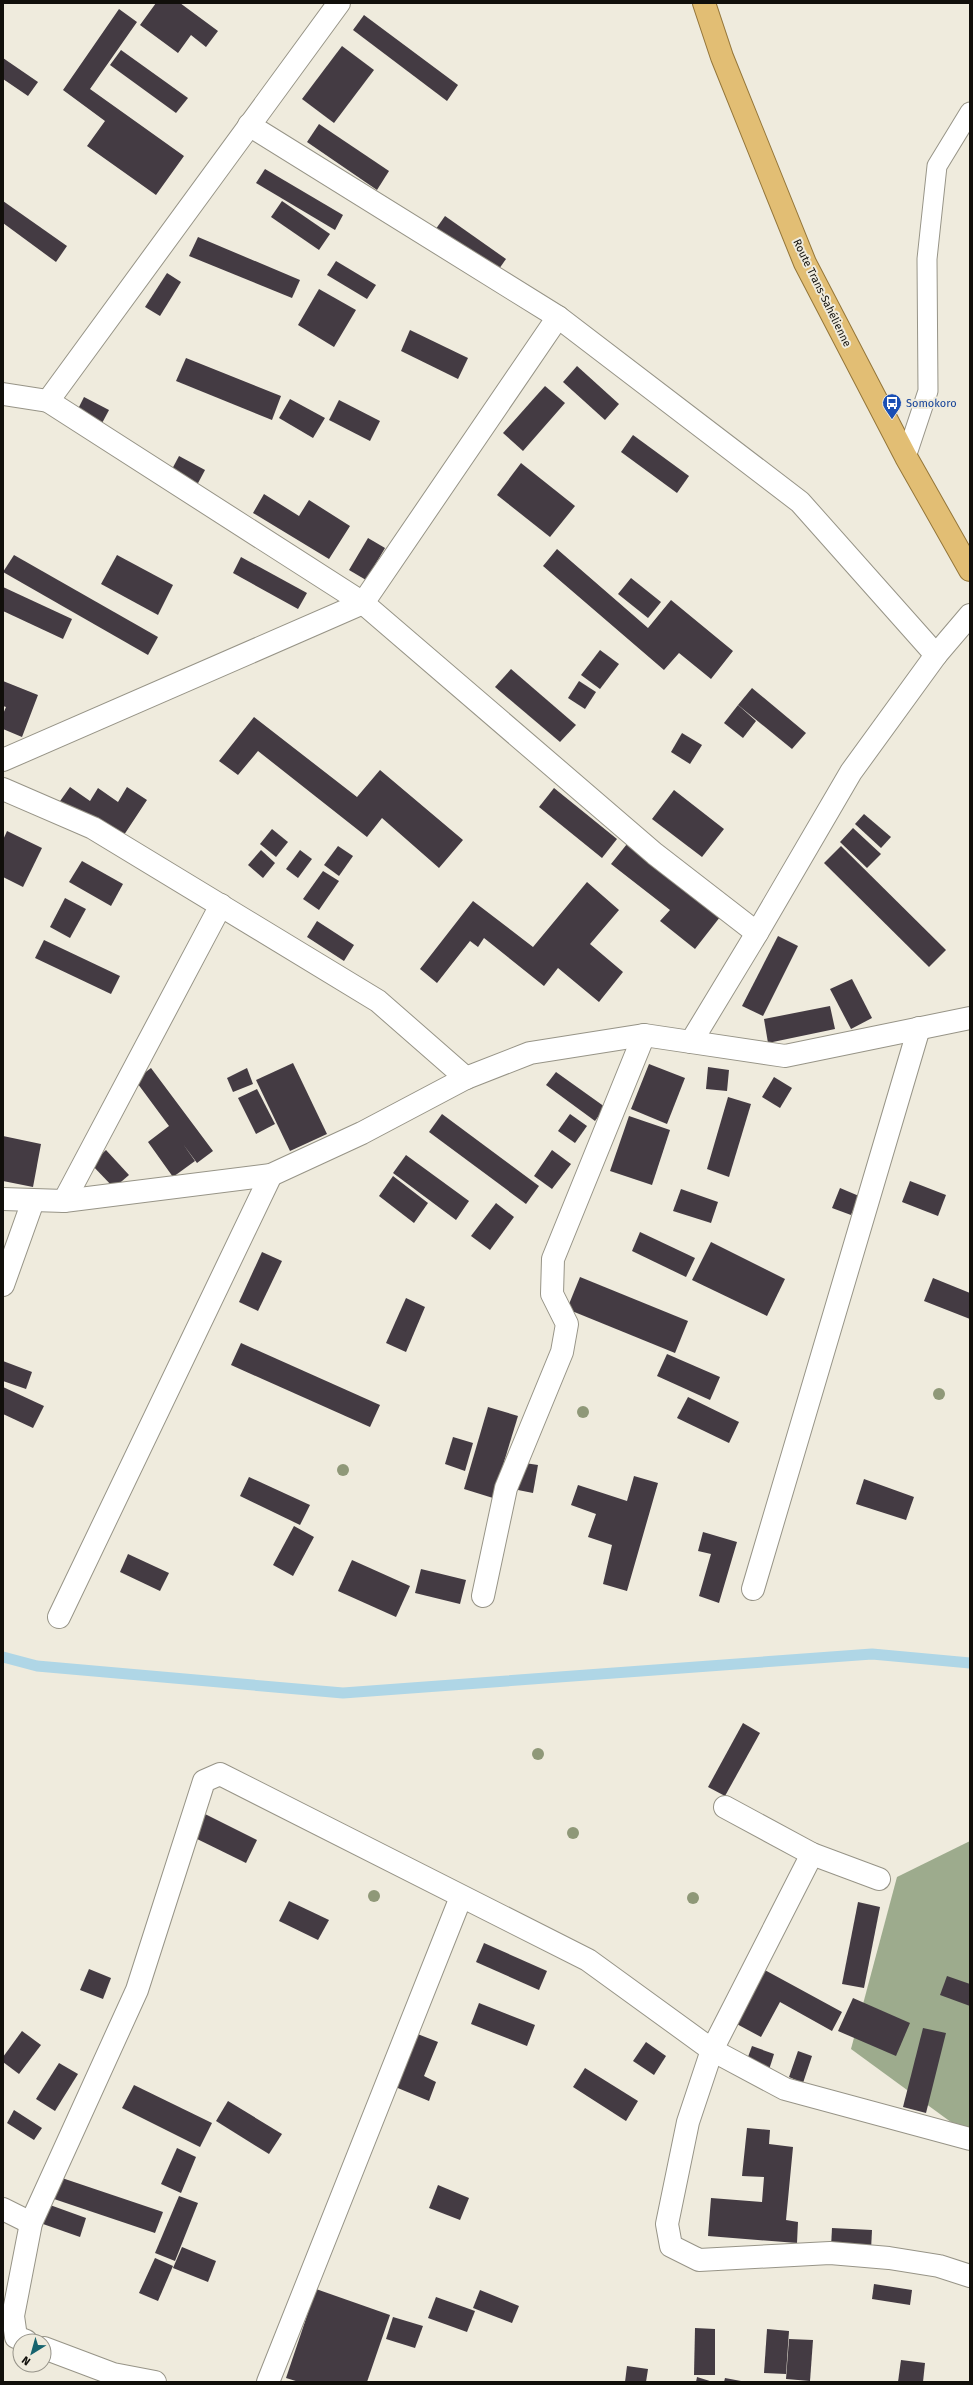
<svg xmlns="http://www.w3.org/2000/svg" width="973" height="2385" font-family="'Fira Sans',sans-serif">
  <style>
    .forest { fill: #9dab8d }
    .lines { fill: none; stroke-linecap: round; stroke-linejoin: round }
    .stream { stroke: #afd6e6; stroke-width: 11 }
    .building { fill: #443b43 }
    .service-casing { stroke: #979487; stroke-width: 21 }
    .minor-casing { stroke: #979487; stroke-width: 24 }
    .trunk-casing { stroke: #947639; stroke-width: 24 }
    .service { stroke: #fff; stroke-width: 19 }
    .minor { stroke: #fff; stroke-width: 22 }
    .trunk { stroke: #e2be74; stroke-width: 22 }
    .tree { fill: #8f9878 }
    .labels { text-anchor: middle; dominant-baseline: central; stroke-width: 4; stroke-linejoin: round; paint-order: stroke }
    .street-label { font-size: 11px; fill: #110f0b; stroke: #efebdd }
    .transit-label { font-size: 11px; fill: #164399; stroke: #efebdd; text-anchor: start }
  </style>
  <rect width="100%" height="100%" fill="#efebdd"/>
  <polygon class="forest" points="970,1841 970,2136 851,2049 897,1877"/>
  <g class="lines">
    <polyline class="stream" points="3,1657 37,1666 343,1693 872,1654 970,1663"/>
  </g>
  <g class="building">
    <polygon points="156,3 180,3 218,31 206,47 191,35 178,53 140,25"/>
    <polygon points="119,9 137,22 90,89 184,156 156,195 87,146 105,121 63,90"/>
    <polygon points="364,15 458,85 447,101 353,30"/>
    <polygon points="342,46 374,70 334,123 302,99"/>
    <polygon points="121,50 188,98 176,113 110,65"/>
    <polygon points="3,58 38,82 28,96 3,79"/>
    <polygon points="319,124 389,171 377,190 307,142"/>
    <polygon points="265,169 343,215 335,230 256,183"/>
    <polygon points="3,201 67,246 56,262 3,223"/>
    <polygon points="282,201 330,234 319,250 271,217"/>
    <polygon points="445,216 506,259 494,276 433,233"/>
    <polygon points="198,237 300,280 292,298 189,256"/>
    <polygon points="336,261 376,285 367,299 327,275"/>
    <polygon points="167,273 181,282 160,316 145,307"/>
    <polygon points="319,289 356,310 334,347 298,325"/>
    <polygon points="410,330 468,358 458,379 401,351"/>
    <polygon points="186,358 281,396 272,420 176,381"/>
    <polygon points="577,366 619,404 605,420 563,382"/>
    <polygon points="545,386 565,403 523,451 503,433"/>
    <polygon points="84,397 109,410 100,427 75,415"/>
    <polygon points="290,399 325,418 313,438 279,418"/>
    <polygon points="339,400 380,421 370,441 329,420"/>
    <polygon points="633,435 689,476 677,493 621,452"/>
    <polygon points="179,456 205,470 196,487 170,473"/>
    <polygon points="521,463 575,506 550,537 497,495"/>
    <polygon points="264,494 299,516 309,500 350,526 329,559 253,513"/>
    <polygon points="368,538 385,548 366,580 349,570"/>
    <polygon points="557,549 648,628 671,600 733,651 711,679 679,653 664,670 543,566"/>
    <polygon points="14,555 158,637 148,655 3,572"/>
    <polygon points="117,555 173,585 158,615 101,584"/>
    <polygon points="241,557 307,593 298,609 233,573"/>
    <polygon points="631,578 661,602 648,618 618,594"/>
    <polygon points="3,587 72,619 63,639 3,611"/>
    <polygon points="600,650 619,664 600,689 581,675"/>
    <polygon points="511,669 576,725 560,742 495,687"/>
    <polygon points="3,681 38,695 22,737 3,729 3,714 6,707 3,706"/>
    <polygon points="579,681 596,692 585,709 568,698"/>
    <polygon points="752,688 806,733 792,749 738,705"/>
    <polygon points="738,705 756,721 743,738 724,723"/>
    <polygon points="254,717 357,797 380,770 463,840 439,868 382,818 367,837 258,751 238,775 219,761"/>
    <polygon points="682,733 702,745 690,764 671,752"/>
    <polygon points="70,787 90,801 98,788 118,802 127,787 147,800 122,838 58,804"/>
    <polygon points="554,788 617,839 602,858 539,807"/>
    <polygon points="674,790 724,829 702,857 652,819"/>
    <polygon points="864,814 891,837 881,848 855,824"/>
    <polygon points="853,828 881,854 867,868 840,842"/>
    <polygon points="272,829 288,842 276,857 260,844"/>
    <polygon points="7,831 42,848 23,887 3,877 3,840"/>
    <polygon points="627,844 720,917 695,949 660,921 670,910 611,864"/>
    <polygon points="338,846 353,856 339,876 324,865"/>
    <polygon points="841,846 946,950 929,967 824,863"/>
    <polygon points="261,850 275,863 263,878 248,865"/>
    <polygon points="300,850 312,859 298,878 286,869"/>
    <polygon points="82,861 123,884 111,906 69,882"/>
    <polygon points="323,871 339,881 319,910 303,899"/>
    <polygon points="587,882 619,910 590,944 623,972 599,1002 558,968 544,986 484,938 478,947 470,941 437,983 420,969 473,901 533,947"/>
    <polygon points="65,898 86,909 70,938 50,927"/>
    <polygon points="317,921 354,945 344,961 307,937"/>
    <polygon points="778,936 798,946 763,1016 742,1006"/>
    <polygon points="44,940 120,976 111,994 35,958"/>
    <polygon points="852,979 872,1018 851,1029 830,989"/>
    <polygon points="830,1006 835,1029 768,1043 764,1019"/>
    <polygon points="293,1063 327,1134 290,1151 256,1080"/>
    <polygon points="649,1064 685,1078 667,1124 631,1109"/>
    <polygon points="708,1067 729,1070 727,1091 706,1089"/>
    <polygon points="151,1068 213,1151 197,1163 183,1144 195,1161 173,1177 148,1142 169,1126 135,1080"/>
    <polygon points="247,1068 253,1084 233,1092 227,1078"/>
    <polygon points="556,1072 605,1107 595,1121 546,1085"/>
    <polygon points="774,1077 792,1088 780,1108 762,1097"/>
    <polygon points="257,1089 275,1124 256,1134 238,1098"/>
    <polygon points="728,1097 751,1104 729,1177 707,1169"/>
    <polygon points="442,1114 539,1186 526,1204 429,1132"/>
    <polygon points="570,1114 587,1126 575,1143 558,1131"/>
    <polygon points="629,1116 670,1130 652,1185 610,1171"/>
    <polygon points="3,1136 41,1144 33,1187 3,1181"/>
    <polygon points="106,1150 129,1175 114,1188 91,1164"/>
    <polygon points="552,1150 571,1164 552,1189 534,1176"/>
    <polygon points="406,1155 469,1201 456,1220 393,1173"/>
    <polygon points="393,1176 428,1203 414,1223 379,1196"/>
    <polygon points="910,1181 946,1195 938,1216 902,1202"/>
    <polygon points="840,1188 859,1196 851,1215 832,1208"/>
    <polygon points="681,1189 718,1202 711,1223 673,1211"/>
    <polygon points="496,1203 514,1217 490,1250 471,1236"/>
    <polygon points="640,1232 695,1258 686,1277 632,1251"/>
    <polygon points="711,1242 785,1279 767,1316 692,1280"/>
    <polygon points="262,1252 282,1261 258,1311 239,1302"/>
    <polygon points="580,1277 688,1321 675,1353 567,1309"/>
    <polygon points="933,1278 970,1293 970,1319 924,1301"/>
    <polygon points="406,1298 425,1307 406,1352 386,1343"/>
    <polygon points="241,1343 380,1405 370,1427 231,1365"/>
    <polygon points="667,1354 720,1377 710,1400 657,1376"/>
    <polygon points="3,1361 32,1372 26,1389 3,1381"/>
    <polygon points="3,1387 44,1406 33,1428 3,1414"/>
    <polygon points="688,1397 739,1422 729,1443 677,1418"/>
    <polygon points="488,1407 518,1416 493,1498 464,1489"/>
    <polygon points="453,1437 473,1443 465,1471 445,1464"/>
    <polygon points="518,1462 538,1465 533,1493 513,1489"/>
    <polygon points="634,1476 658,1483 627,1591 603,1584 612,1545 588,1537 596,1514 571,1505 578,1485 627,1501"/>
    <polygon points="249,1477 310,1505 300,1525 240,1496"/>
    <polygon points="864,1479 914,1497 906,1520 856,1504"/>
    <polygon points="294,1526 314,1537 293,1576 273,1565"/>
    <polygon points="703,1532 737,1542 719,1603 699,1596 711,1554 698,1551"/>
    <polygon points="128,1554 169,1573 160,1591 120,1572"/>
    <polygon points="352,1560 410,1586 396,1617 338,1591"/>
    <polygon points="421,1569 466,1580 460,1604 415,1593"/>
    <polygon points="743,1723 760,1733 725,1796 708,1787"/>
    <polygon points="205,1814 257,1840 246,1863 193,1837"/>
    <polygon points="289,1901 329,1920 318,1940 279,1921"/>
    <polygon points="858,1902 880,1907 864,1988 842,1984"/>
    <polygon points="484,1943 547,1971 539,1990 476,1962"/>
    <polygon points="761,1968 842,2012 832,2031 780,2002 761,2037 733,2022"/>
    <polygon points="89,1969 111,1978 103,1999 80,1990"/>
    <polygon points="947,1976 970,1984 970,2006 940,1995"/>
    <polygon points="853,1998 910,2023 896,2056 838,2031"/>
    <polygon points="479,2003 535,2025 527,2046 471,2024"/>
    <polygon points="923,2028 946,2033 926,2113 903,2107"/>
    <polygon points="22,2031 41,2045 19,2074 3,2062 3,2057"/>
    <polygon points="415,2033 438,2042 424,2076 436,2082 429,2101 393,2086"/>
    <polygon points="646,2042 666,2056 654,2075 633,2061"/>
    <polygon points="752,2046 774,2054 768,2073 745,2065"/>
    <polygon points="798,2051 812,2056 803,2083 789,2077"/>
    <polygon points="59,2063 78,2074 55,2111 36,2099"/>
    <polygon points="585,2068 638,2101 626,2121 573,2087"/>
    <polygon points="134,2085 212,2123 200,2147 122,2108"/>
    <polygon points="228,2101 282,2134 269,2154 216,2121"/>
    <polygon points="14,2110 42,2128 34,2140 7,2123"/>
    <polygon points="747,2128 770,2130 769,2144 793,2147 786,2220 798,2222 797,2243 708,2236 711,2198 762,2202 764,2177 742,2176"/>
    <polygon points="177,2148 196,2157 181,2193 161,2184"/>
    <polygon points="62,2178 163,2212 155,2233 54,2199"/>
    <polygon points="438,2185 469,2198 460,2220 429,2208"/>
    <polygon points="179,2196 198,2203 175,2261 155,2253"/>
    <polygon points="50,2205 86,2218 80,2237 43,2224"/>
    <polygon points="832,2228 872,2230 871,2250 831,2247"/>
    <polygon points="182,2247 216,2261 208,2282 173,2268"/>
    <polygon points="155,2258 173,2266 158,2301 139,2293"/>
    <polygon points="874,2284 912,2290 910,2305 872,2299"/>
    <polygon points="316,2289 390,2315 367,2382 299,2382 286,2378"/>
    <polygon points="480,2290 519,2306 512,2323 473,2308"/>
    <polygon points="436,2297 475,2311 467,2332 428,2318"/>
    <polygon points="393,2317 423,2326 415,2348 386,2339"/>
    <polygon points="695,2328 715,2329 715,2375 694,2375"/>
    <polygon points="767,2329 789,2331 786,2374 764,2373"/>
    <polygon points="789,2339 813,2340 810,2381 786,2379"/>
    <polygon points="901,2360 925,2363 923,2382 898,2382"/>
    <polygon points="627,2366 648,2369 646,2382 625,2382"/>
    <polygon points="697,2377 713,2382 696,2382"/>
    <polygon points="725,2378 741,2381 741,2382 724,2382"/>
  </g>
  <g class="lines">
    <defs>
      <polyline id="service" points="906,457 928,391 927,259 937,166 970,112"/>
      <g id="minor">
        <polyline points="249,125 558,317 800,502 936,655"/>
        <polyline points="3,394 48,401 339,3"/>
        <polyline points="48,401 363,603 655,854 757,933"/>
        <polyline points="3,760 363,603 558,317"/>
        <polyline points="3,789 93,828 378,1001 466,1078"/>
        <polyline points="691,1042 757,933 851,772 936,655 970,615"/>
        <polyline points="3,1199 64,1201 271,1175 362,1133 466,1078 530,1053 644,1035 785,1056 970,1018"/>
        <polyline points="64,1201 221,905"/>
        <polyline points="3,1285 33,1201"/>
        <polyline points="753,1589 919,1028"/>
        <polyline points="483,1596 506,1488 562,1352 567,1324 552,1294 553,1259 644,1035"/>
        <polyline points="59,1617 271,1175"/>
        <polyline points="725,1807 812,1854 879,1879"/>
        <polyline points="812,1854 712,2050 688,2122 667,2224 671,2246 699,2260 830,2253 889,2258 939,2266 970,2276"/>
        <polyline points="3,2209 31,2223"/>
        <polyline points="26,2341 16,2337 13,2316 31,2223 137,1990 204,1781 220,1774 588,1960 712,2050 785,2089 970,2139"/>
        <polyline points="44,2348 113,2374 155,2382"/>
        <polyline points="268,2382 461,1897"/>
      </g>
      <polyline id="trunk" points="704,3 722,57 805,263 906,457 970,570"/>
    </defs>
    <use href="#service" class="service-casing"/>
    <use href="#minor" class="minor-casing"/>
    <use href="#trunk" class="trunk-casing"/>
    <use href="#service" class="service"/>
    <use href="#minor" class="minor"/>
    <use href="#trunk" class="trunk"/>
  </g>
  <g class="tree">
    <circle cx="939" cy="1394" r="6"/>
    <circle cx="583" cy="1412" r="6"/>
    <circle cx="343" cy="1470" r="6"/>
    <circle cx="538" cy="1754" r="6"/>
    <circle cx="573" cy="1833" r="6"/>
    <circle cx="374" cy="1896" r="6"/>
    <circle cx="693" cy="1898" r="6"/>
  </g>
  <defs>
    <symbol id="bus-pin" viewBox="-11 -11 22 30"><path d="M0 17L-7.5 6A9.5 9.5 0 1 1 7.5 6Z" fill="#1a4fb4" stroke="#efebdd"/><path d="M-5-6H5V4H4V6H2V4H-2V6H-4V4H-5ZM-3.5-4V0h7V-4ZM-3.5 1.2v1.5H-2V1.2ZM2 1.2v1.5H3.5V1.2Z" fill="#fff"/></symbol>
  </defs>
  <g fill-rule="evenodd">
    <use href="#bus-pin" x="881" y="392" width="22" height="30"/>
  </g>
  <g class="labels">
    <g class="street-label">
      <text transform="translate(822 293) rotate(64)">Route Trans-Sahélienne</text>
    </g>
    <g class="transit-label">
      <text x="906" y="403">Somokoro</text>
    </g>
  </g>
  <rect width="973" height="2385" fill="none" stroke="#110f0b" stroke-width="8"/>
  <g transform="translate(32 2353) rotate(217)"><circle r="19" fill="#efebdd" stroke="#969389"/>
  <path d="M0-3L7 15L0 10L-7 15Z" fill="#17636e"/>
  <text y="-6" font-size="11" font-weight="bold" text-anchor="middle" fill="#110f0b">N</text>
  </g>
</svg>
